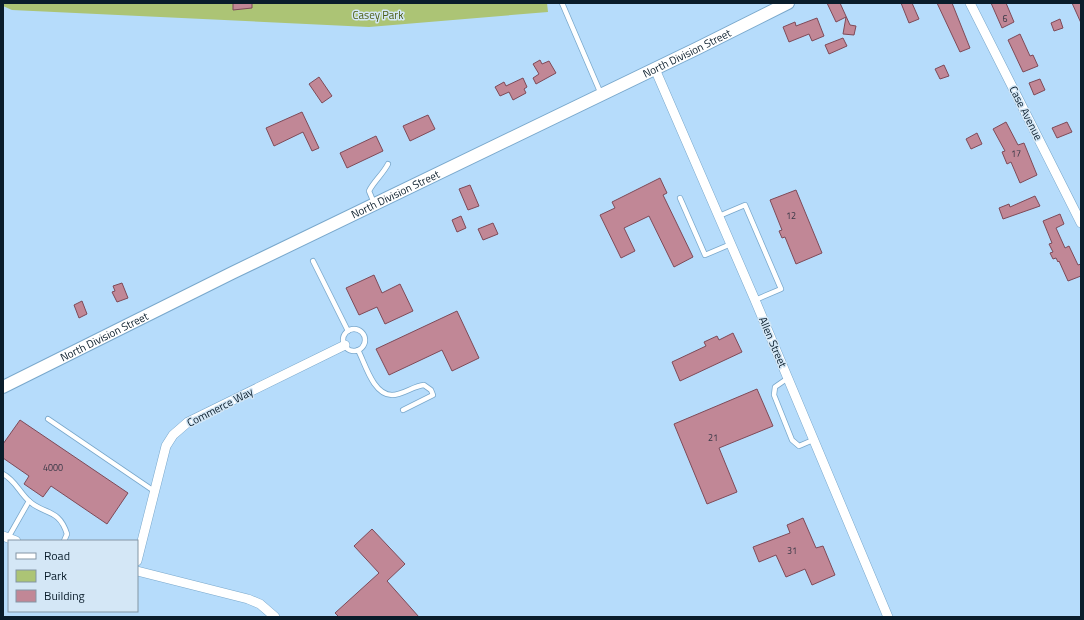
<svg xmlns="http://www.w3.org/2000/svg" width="1084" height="620" font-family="'Titillium Web',sans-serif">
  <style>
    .green { fill: #acc475 }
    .building { fill: #c18796; stroke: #7e4a58 }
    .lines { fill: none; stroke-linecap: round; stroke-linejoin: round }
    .lane-casing { stroke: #79a8cc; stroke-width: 6 }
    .street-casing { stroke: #79a8cc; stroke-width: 10 }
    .secondary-casing { stroke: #79a8cc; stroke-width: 14 }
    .lane { stroke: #fff; stroke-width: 4.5 }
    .street { stroke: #fff; stroke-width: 9 }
    .secondary { stroke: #fff; stroke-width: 12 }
    .labels { text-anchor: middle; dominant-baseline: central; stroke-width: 3; stroke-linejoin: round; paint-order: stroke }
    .number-label { font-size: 9px; fill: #383846 }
    .park-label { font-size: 11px; fill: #4b5d13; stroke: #d4e7f6 }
    .street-label { font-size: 11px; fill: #0a1d2b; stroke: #d4e7f6 }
  </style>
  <rect width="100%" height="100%" fill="#b6dcfb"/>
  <polygon class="green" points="3,3 547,3 548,12 369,27 12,10 3,6"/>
  <g class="building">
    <polygon points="233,3 252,3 252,8 233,10"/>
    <polygon points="827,3 840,3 850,25 856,26 854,35 843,34 846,17 836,22"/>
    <polygon points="901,3 912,3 919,19 909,23"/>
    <polygon points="937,3 952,3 970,48 960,52"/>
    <polygon points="991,3 1006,3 1014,22 1002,28"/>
    <polygon points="1072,3 1081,3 1081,23"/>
    <polygon points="817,18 824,36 812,41 809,34 789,42 783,27 795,22 796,26"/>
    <polygon points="1060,19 1063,28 1054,31 1051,23"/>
    <polygon points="1020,34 1030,56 1033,55 1038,66 1023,72 1008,40"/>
    <polygon points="843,38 847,46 829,54 825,45"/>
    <polygon points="540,60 542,64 549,61 556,73 536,84 533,78 539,74 533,64"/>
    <polygon points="944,65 949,76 940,79 935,69"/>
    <polygon points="319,77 332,96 322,103 309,84"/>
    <polygon points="523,78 527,87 524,89 526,93 513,100 509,92 500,96 495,87 504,82 506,86"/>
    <polygon points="1040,79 1045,90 1034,95 1029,83"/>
    <polygon points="302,112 319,148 312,151 303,132 274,146 266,128"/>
    <polygon points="428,115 435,129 410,141 403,126"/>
    <polygon points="1006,122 1018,145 1024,143 1037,175 1020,183 1011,162 1007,164 1002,152 1005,151 993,129"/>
    <polygon points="1067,122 1072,132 1057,138 1052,128"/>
    <polygon points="977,133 982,144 971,149 966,139"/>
    <polygon points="376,136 383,151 347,168 340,153"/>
    <polygon points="660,178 667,193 663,195 693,257 674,267 649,216 624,228 635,251 621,258 600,215 615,208 612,202"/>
    <polygon points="470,185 479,206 468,210 459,189"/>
    <polygon points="796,190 822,253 796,264 785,237 782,238 779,231 782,230 770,200"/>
    <polygon points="1035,196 1040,206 1003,219 999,208 1009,204 1010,207"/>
    <polygon points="1060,214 1064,224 1056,228 1065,248 1069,246 1078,265 1081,264 1081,276 1068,281 1059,261 1058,262 1056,258 1053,259 1050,253 1053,252 1049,244 1052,243 1043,221"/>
    <polygon points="461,216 466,228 457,232 452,220"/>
    <polygon points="493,223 498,234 483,240 478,229"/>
    <polygon points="374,275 382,293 400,284 413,311 385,324 377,307 359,315 346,288"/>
    <polygon points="122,283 128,298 117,302 112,292 115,291 113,286"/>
    <polygon points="82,301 87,314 79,318 74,305"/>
    <polygon points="457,311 479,358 452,371 442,350 389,375 376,349"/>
    <polygon points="733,333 742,352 680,381 672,362 706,346 704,342 717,336 719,340"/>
    <polygon points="757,389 773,426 719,448 737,492 707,504 674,424"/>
    <polygon points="20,420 128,493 107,524 51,486 43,497 24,484 29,476 3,458 3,444"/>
    <polygon points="803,518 816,548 823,546 835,575 812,585 805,569 786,577 776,555 759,562 753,547 790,533 787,525"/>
    <polygon points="372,529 405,564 387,581 419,617 339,617 335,613 379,573 354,546"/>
  </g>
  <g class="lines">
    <defs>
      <g id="lane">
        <polyline points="562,3 601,94"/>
        <polyline points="680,198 705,255 731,244"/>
        <path d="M374,203l-5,-12c5,-10 14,-17 19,-27"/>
        <polyline points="719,216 745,205 781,289 755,300"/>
        <polyline points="313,261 348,331"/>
        <circle cx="354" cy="340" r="11"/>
        <path d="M358,350c7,13 15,45 34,45 11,0 21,-9 32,-10l7,5 2,5 -30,15"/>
        <polyline points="788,378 775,387 774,395 792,440 799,446 813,440"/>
        <polyline points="48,419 154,491"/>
        <path d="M3,474c12,6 16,18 26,27 15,14 30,7 38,33l-3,7"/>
        <polyline points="8,538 29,501"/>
      </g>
      <g id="street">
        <polyline points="970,3 1081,223"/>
        <polyline points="655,69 755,300 888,617"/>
        <polyline points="3,536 16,541"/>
        <polyline points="137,561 166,446 173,435 188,422 345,345"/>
        <polyline points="137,571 248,599 260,604 275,617"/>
      </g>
      <g id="secondary">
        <path id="s1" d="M3,387l229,-114 466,-225 90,-45"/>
      </g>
    </defs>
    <use href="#lane" class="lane-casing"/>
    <use href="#street" class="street-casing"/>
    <use href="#secondary" class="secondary-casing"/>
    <use href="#lane" class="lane"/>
    <use href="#street" class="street"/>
    <use href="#secondary" class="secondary"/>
  </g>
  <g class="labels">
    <g class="number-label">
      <text x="1005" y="18">6</text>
      <text x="1016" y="153">17</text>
      <text x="791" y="215">12</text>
      <text x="713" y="437">21</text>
      <text x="53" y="467">4000</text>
      <text x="792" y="550">31</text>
    </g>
    <g class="park-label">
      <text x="378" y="15">Casey Park</text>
    </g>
    <g class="street-label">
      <text stroke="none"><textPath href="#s1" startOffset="761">North Division Street</textPath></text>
      <text transform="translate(1026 113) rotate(63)">Case Avenue</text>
      <text stroke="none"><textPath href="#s1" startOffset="437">North Division Street</textPath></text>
      <text stroke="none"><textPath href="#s1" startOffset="113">North Division Street</textPath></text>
      <text transform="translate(773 342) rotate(67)">Allen Street</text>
      <text transform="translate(220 407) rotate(-27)">Commerce Way</text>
    </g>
  </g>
  <rect width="1084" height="620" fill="none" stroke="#0a1d2b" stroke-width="8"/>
  <rect x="8" y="540" width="130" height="72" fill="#d4e7f6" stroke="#8396a5"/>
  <rect x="16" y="553" width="20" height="6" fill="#ffffff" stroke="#8396a5"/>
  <text x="44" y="560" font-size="12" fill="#0a1d2b">Road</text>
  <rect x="16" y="570" width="20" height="12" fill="#acc475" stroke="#8396a5"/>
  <text x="44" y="580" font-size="12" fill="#0a1d2b">Park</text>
  <rect x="16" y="590" width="20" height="12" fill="#c18796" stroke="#8396a5"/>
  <text x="44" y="600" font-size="12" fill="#0a1d2b">Building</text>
</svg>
